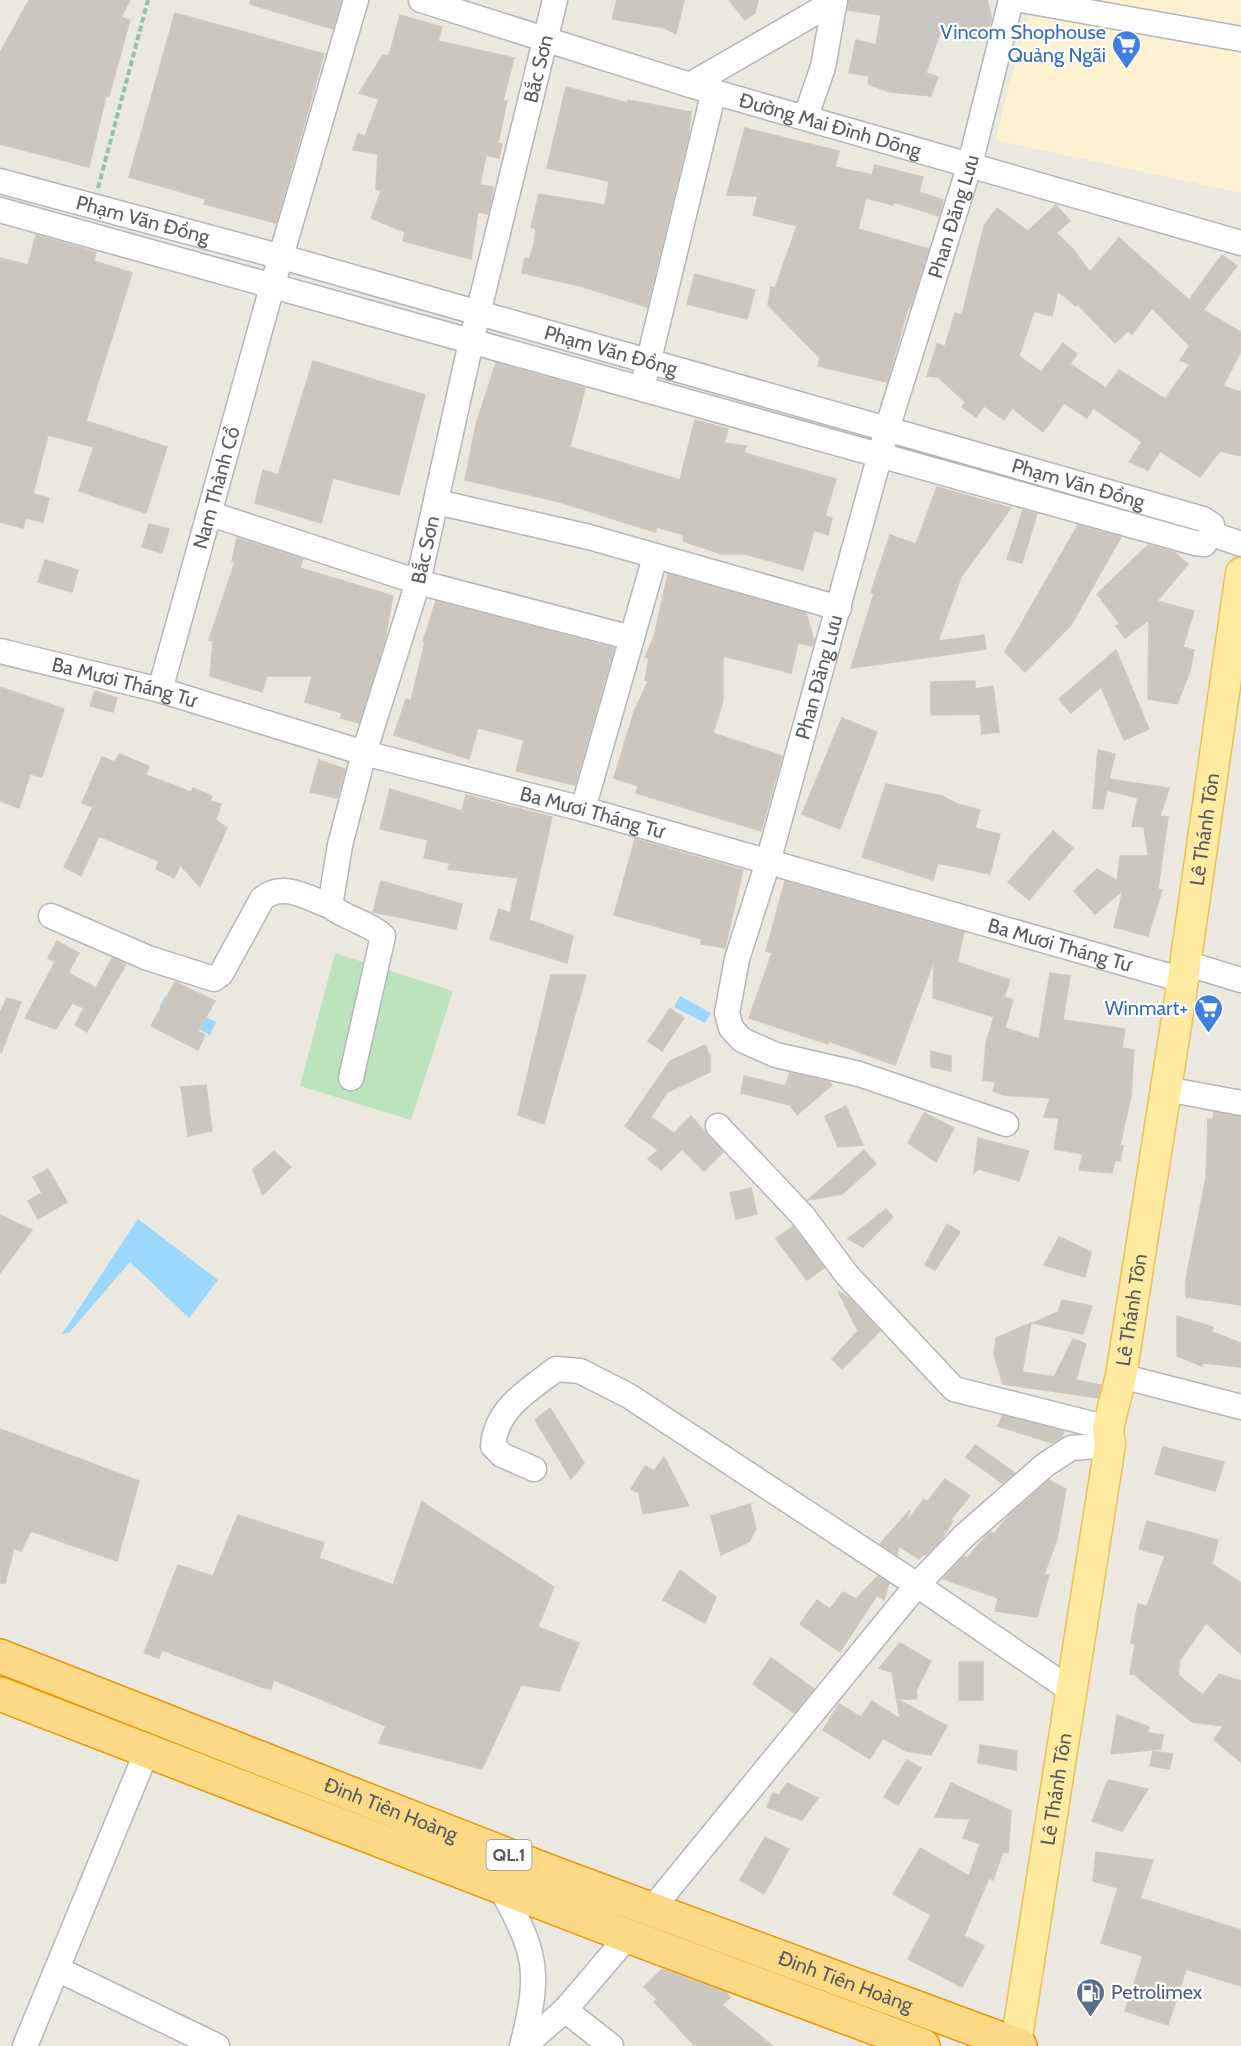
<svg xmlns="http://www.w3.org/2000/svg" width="1241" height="2046" font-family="Cabin,sans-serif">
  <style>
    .commercial { fill: #fdf1d2 }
    .green { fill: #bce3bb }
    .water { fill: #9cd7fe }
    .building { fill: #cbc6c0; stroke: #d0c9be; stroke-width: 1.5; fill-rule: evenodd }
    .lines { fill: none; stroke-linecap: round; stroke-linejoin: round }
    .minor-casing { stroke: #b2b6ba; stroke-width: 27 }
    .major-casing { stroke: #efbd54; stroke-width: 33 }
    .highway-casing { stroke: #e79703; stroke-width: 36 }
    .path { stroke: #94c4a0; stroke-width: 4; stroke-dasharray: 6 3; stroke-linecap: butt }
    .minor { stroke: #fff; stroke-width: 24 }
    .major { stroke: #feeba1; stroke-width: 30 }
    .highway { stroke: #fbd986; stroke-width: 33 }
    .labels { text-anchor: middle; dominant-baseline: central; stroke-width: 4.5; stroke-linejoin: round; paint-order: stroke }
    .shield { fill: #fff; stroke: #8a8d90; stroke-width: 1.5 }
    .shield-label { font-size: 18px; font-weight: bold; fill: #585c60 }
    .shop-label { font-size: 20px; fill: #366cbe; stroke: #fff; text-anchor: end }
    .street-label { font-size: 20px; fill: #585c60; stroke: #fff }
    .service-label { font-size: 20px; fill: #4e5e75; stroke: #fff; text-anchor: start }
  </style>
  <rect width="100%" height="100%" fill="#ebe8df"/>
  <polygon class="commercial" points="1032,0 1241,0 1241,193 995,140"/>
  <polygon class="green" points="335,953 453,991 411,1120 300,1086"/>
  <g class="water">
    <polygon points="165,996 216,1022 210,1035 159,1008"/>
    <polygon points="680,996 711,1013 705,1023 674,1007"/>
    <polygon points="138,1219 218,1280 189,1318 130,1262 69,1333 62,1334"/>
  </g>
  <g class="building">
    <polygon points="29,0 130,0 121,17 130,20 109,96 106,96 89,167 0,144 0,53"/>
    <polygon points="251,0 341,0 333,29 250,4"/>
    <polygon points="617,0 684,0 676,34 665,28 612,19"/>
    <polygon points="729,0 758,0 755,13 745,20"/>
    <polygon points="849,0 987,0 992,19 983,38 942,28 926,73 938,77 931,96 890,92 868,84 869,76 849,73 856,40 876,45 881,15 848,10"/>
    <polygon points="175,13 324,54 276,223 204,204 206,199 129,177"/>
    <polygon points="400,15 442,27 438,41 514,58 503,101 507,101 498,143 502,144 499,158 486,155 480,185 493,187 491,201 488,214 478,212 471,259 403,241 405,232 371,218 381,191 376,189 378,154 353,150 358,134 365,136 379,99 359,93 383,55 389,56"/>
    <polygon points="566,87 628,103 628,100 691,112 689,134 647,307 580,286 522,273 525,258 529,259 534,245 536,229 531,227 539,194 605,205 609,181 547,168"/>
    <polygon points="745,128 839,151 835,167 872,175 875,165 923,177 919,192 943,200 939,216 894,202 893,205 866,198 858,229 929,249 910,308 908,308 887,382 818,366 820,358 768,305 771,287 775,288 797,226 753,215 758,196 727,195"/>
    <path d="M1056,205l14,16 -14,12 16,15 18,24 29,-34 70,62 33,-45 15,11 -34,44 38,22v19l-18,35 18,6v64l-21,-5 -20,26 -40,-26 -12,19 -19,-8 13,-20 -49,-34 -6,10 -23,-15 -21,29 -31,-24 -8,12 -20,-14 -8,11 -14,-10 3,-5 -27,-25 -11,-1 10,-32 8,2 10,-33 7,2 22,-89 13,-18 31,23zM1058,291l18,15 2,-1 37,38 13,-12 4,3 20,-26 38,38 -10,14 10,4 -25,35 -46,-29 -13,18 -36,-24 7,-10 -14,-11 -22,29 -22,-16 15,-45 18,5z"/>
    <polygon points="36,235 96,252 94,261 132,273 86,421 167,447 146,513 79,491 94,447 48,435 33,494 49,498 43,522 26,518 23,528 0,522 0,258 28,265"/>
    <polygon points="695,274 755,290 747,319 687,304"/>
    <polygon points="313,361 425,395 399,495 333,478 321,523 255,503 263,470 278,475"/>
    <polygon points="496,363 585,388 570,447 680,480 695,420 728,429 724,443 746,446 744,453 836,479 825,516 832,518 828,535 814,530 803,570 745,554 721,554 683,541 684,535 657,527 655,532 560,502 465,480 476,424"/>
    <polygon points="937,487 1011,508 961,577 938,641 984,635 986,649 851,668 874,594 871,592 890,535 916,544"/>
    <polygon points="1023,510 1037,514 1022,563 1007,559"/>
    <polygon points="149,524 169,529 162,553 142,547"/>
    <polygon points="1078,525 1121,537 1071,625 1025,672 1005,652"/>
    <polygon points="237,538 303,559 300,568 393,596 384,643 359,723 341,718 342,713 305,702 312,676 267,676 262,692 210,676 213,641 209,640 235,562 232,561"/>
    <polygon points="1148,545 1174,552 1188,564 1157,601 1194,611 1183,647 1194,650 1190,671 1177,704 1148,699 1149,620 1125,638 1116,626 1120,624 1097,594"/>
    <polygon points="45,560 78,570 72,592 38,582"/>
    <polygon points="668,574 806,613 814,640 812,646 798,643 791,673 723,656 723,701 713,733 782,756 761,831 636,793 638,786 614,778 634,712 648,681 645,680 649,658 645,657 654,637"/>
    <polygon points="436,601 614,648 575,785 516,771 524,740 478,728 469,759 394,735 406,699 411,701 425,642 423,641"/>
    <polygon points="1116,650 1149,729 1124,740 1101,687 1071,713 1059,699"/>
    <polygon points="975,681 975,689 993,686 999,732 982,734 980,714 931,715 931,682"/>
    <polygon points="0,687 64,709 42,777 30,774 19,808 0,801"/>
    <polygon points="95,691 117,698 113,712 90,706"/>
    <polygon points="842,718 877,732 840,829 802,814"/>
    <polygon points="1098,750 1115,754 1109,779 1169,788 1160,816 1168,817 1158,889 1162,890 1148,936 1114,927 1123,890 1095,914 1074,891 1097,869 1117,881 1120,856 1148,856 1144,827 1132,826 1138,798 1107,790 1103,809 1093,808"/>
    <polygon points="119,754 149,766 146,775 191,792 193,788 212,796 210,801 221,804 216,820 227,828 200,887 180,865 174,878 156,869 159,861 99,836 81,876 64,867 93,807 82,803 102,757 115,762"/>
    <polygon points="319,760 345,769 337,798 310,792"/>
    <polygon points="886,784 942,796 955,803 980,810 975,828 1000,834 990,874 938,863 933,880 862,857"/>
    <polygon points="390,789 462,811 466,795 552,817 529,920 573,936 567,963 490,939 499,909 510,913 518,878 448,869 450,863 424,858 428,840 380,829"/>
    <polygon points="1053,831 1073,848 1029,900 1008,882"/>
    <polygon points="635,839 743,870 725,948 701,944 702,939 614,915"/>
    <polygon points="381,881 462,904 456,929 373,912"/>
    <polygon points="785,881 964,932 957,962 1010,980 1004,997 1013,1000 1005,1028 1039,1039 1050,973 1070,976 1063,1020 1125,1029 1122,1048 1134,1050 1131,1096 1120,1145 1123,1146 1120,1161 1115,1160 1112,1173 1079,1170 1083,1154 1054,1149 1059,1118 1044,1117 1050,1098 1004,1095 993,1091 996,1082 983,1080 986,1043 994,1017 933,998 934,961 895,1065 829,1041 828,1044 749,1018 772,953 766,951"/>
    <polygon points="57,941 79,953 68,973 96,988 112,958 126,964 87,1032 75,1025 84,1008 72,1003 56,1029 25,1018 55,962 48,958"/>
    <polygon points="551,975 586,975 544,1124 518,1115"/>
    <polygon points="175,982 215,1001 198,1031 205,1035 198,1050 151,1026"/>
    <polygon points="7,998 21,1002 1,1053 0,1013"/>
    <polygon points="670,1009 684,1018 662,1051 648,1041"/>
    <polygon points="705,1045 710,1057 710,1072 667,1092 651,1117 674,1133 691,1116 723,1152 704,1171 682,1149 661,1170 648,1159 658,1150 625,1126 670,1061"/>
    <polygon points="931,1051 951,1056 951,1071 931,1067"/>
    <polygon points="790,1073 829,1082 832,1085 797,1115 790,1105 741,1093 744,1076 785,1086"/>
    <polygon points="206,1085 212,1131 188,1136 181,1087"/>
    <polygon points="846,1106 863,1145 838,1147 825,1116"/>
    <polygon points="1214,1112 1241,1117 1241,1305 1186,1297 1186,1279 1206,1178 1208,1119 1213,1120"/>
    <polygon points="924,1113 954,1128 936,1162 908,1143"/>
    <polygon points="978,1138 1029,1151 1019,1181 979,1169 974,1173"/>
    <polygon points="864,1150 876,1164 842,1194 808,1200"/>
    <polygon points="274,1151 291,1167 263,1195 253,1170"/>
    <polygon points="48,1169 67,1202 38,1219 28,1201 42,1193 33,1177"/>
    <polygon points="751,1188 757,1214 736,1219 730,1193"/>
    <polygon points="886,1209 893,1217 863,1247 848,1239"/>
    <polygon points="0,1215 32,1230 0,1273"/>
    <polygon points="947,1224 960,1232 935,1270 925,1265"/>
    <polygon points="793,1226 824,1268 807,1280 776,1239"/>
    <polygon points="1059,1237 1091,1252 1085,1277 1044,1265"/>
    <polygon points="838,1291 851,1300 880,1331 842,1369 832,1359 858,1331"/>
    <polygon points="1062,1300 1092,1306 1083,1334 1033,1323 1058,1312"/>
    <polygon points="1177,1316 1213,1327 1212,1332 1241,1343 1241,1367 1203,1363 1202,1366 1177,1356"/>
    <polygon points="1031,1323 1022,1372 1054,1377 1073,1339 1086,1344 1076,1380 1101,1385 1098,1398 1003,1384 994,1355 996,1338"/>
    <polygon points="550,1408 584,1463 571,1479 535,1420"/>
    <polygon points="1002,1416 1064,1431 1062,1437 1052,1443 998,1426"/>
    <polygon points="0,1429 139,1481 117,1561 31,1531 21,1551 14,1548 5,1583 0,1583"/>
    <polygon points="975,1445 997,1460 1015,1473 1002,1483 966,1457"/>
    <polygon points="1163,1447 1224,1462 1215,1491 1155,1474"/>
    <polygon points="664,1457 689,1506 643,1514 639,1493 631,1489 645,1466 654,1471"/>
    <polygon points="945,1479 970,1496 951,1519 953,1521 940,1541 926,1555 923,1554 919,1559 899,1546 897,1555 880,1544 910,1510 906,1523 924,1499 927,1502"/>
    <polygon points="1049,1480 1066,1489 1057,1539 1044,1575 1049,1575 1037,1617 995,1611 998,1598 943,1579 964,1556 967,1558 987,1535 991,1532 994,1534 1009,1515"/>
    <polygon points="422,1502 554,1587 538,1627 579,1643 559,1691 521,1685 482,1769 379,1743 386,1726 274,1680 271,1689 264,1688 162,1650 159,1658 144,1653 178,1565 213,1576 238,1515 324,1543 319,1558 393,1585"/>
    <polygon points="750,1504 756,1529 749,1542 721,1555 711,1516"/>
    <polygon points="1147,1521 1218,1540 1212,1564 1241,1583 1241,1654 1206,1623 1180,1660 1178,1675 1203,1695 1219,1674 1241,1681 1241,1762 1214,1740 1223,1726 1192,1722 1137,1677 1137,1675 1130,1674 1135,1644 1131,1643 1138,1604 1147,1606 1165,1556 1139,1549"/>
    <polygon points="680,1570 716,1597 705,1623 663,1600"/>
    <polygon points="878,1576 889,1583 884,1600 877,1595 840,1652 800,1624 817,1600 830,1609 843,1592 856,1599"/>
    <polygon points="900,1643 931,1661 916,1691 917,1699 897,1699 947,1726 931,1755 906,1751 883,1738 870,1759 823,1730 839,1704 861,1717 872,1701 900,1719 892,1672 879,1668"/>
    <polygon points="771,1658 814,1689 794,1713 753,1684"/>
    <rect x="959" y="1662" width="24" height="38"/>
    <polygon points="1117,1715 1149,1727 1148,1733 1163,1735 1161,1749 1111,1754"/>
    <polygon points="980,1745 1017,1751 1016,1770 978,1763"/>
    <polygon points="1153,1751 1173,1754 1169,1769 1150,1766"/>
    <polygon points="907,1760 921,1768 898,1805 884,1797"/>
    <polygon points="1108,1780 1148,1789 1122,1831 1092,1821"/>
    <polygon points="787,1783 818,1798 802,1820 767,1807 773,1793 779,1795"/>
    <polygon points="951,1783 1011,1811 1008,1853 1003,1852 993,1880 989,1878 964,1936 984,1946 962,1987 908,1959 931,1915 893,1894 920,1848 969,1876 980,1844 963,1838 970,1819 935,1817"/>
    <polygon points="765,1837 789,1849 764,1894 740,1880"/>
    <polygon points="1096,1852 1153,1860 1140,1898 1241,1930 1241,1986 1186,1969 1168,2025 1125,2011 1143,1956 1101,1943 1118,1888 1093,1881"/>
    <polygon points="662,1969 726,1992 730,1998 722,2005 773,2046 695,2046 654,2002 657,1999 644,1987"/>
  </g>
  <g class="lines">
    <defs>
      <g id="minor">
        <path id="s1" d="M421,0l269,85 551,158"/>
        <polyline points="1021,0 1241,39"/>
        <polyline points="690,85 835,1"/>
        <polyline points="806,116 823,67 835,0"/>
        <path id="s2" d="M0,181l282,76 921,262 9,6v9l-8,10 -9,-1 -1195,-333"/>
        <polyline points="645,376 714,91"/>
        <polyline points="437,502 589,537 839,608"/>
        <polyline points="211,514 418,582 632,638"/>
        <polyline points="1212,534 1241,544"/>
        <path id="s3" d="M0,651l160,39 204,63 219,56 600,171"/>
        <path id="s4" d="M160,690l112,-403 84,-287"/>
        <polyline points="583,809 655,557"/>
        <path d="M51,916l97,42 66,21 7,-5 41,-75c20,-18 46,-1 68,7"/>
        <polyline points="1185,963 1241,980"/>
        <path id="s5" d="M351,1078l32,-142c-15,-14 -37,-17 -53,-30l10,-61 24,-92 54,-171 53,-240 84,-342"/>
        <polyline points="1166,1089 1241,1103"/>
        <path id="s6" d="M1006,1124l-147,-50 -83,-19 -34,-15 -11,-12 -4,-15 10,-54 31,-97 119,-433 83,-265 41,-164"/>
        <polyline points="718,1126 803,1216 847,1275 954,1389 1108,1428"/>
        <polyline points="1121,1376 1241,1407"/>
        <path d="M534,1469l-32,-14 -9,-9c3,-38 36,-56 63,-77l24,2 49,25 288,189 154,105"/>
        <path d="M500,1887c37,67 41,84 22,159"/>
        <polyline points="652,1909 917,1585 964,1536 1045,1465 1071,1448 1110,1445"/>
        <polyline points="57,1969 217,2046"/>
        <polyline points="565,2010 611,2046"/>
        <polyline points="25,2046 147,1751"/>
        <polyline points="524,2046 565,2010 628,1936"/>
      </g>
      <g id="major">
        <path id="s7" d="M1016,2044l94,-599 -2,-17 13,-52 62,-396 58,-407"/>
      </g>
      <g id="highway">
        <path id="s8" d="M0,1656l548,215 472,175"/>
        <polyline points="0,1694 628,1936 923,2046"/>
      </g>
    </defs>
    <use href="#minor" class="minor-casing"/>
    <use href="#major" class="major-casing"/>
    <use href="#highway" class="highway-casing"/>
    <polyline class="path" points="98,188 148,0"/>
    <use href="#minor" class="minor"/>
    <use href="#major" class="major"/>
    <use href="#highway" class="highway"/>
  </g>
  <defs>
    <symbol id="supermarket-pin" viewBox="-11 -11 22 30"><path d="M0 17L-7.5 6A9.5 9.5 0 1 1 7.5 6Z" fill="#3f7fe0" stroke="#fff"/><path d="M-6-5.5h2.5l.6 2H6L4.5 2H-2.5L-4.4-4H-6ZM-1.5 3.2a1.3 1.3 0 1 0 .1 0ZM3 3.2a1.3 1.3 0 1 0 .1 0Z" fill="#fff"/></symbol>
    <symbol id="fuel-pin" viewBox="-11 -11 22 30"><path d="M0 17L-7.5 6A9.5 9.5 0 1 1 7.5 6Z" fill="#5c6f8a" stroke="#fff"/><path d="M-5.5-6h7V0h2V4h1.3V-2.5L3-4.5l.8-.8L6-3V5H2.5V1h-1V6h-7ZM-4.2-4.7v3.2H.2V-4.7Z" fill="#fff"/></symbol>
  </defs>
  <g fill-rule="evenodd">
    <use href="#supermarket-pin" x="1110" y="28" width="33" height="45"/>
    <use href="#supermarket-pin" x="1192" y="992" width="33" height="45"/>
    <use href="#fuel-pin" x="1074" y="1976" width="33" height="45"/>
  </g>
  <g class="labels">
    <rect class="shield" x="486.5" y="1840" width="45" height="30" rx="4.5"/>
    <g class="shield-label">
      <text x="509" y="1855">QL.1</text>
    </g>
    <g class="shop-label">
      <text x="1106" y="32">Vincom Shophouse<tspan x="1106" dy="23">Quảng Ngãi</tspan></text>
      <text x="1188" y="1008">Winmart+</text>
    </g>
    <g class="street-label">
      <text stroke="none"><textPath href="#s5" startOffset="1070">Bắc Sơn</textPath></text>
      <text stroke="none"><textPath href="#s1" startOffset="428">Đường Mai Đình Dõng</textPath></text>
      <text stroke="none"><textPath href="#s6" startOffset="1138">Phan Đăng Lưu</textPath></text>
      <text stroke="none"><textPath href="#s2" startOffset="148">Phạm Văn Đồng</textPath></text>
      <text stroke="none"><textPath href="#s2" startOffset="634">Phạm Văn Đồng</textPath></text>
      <text stroke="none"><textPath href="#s2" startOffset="1120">Phạm Văn Đồng</textPath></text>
      <text stroke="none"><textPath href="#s4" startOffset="210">Nam Thành Cổ</textPath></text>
      <text stroke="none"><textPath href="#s5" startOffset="576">Bắc Sơn</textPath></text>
      <text stroke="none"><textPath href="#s6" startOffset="658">Phan Đăng Lưu</textPath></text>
      <text stroke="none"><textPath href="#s3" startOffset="128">Ba Mươi Tháng Tư</textPath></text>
      <text stroke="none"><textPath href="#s3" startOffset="614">Ba Mươi Tháng Tư</textPath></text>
      <text stroke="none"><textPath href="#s7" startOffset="1230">Lê Thánh Tôn</textPath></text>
      <text stroke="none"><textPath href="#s3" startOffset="1100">Ba Mươi Tháng Tư</textPath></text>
      <text stroke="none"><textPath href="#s7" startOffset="744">Lê Thánh Tôn</textPath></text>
      <text stroke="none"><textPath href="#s7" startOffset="258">Lê Thánh Tôn</textPath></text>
      <text stroke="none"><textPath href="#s8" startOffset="420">Đinh Tiên Hoàng</textPath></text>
      <text stroke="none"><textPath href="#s8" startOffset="906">Đinh Tiên Hoàng</textPath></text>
    </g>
    <g class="service-label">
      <text x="1111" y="1992">Petrolimex</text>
    </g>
  </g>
</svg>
